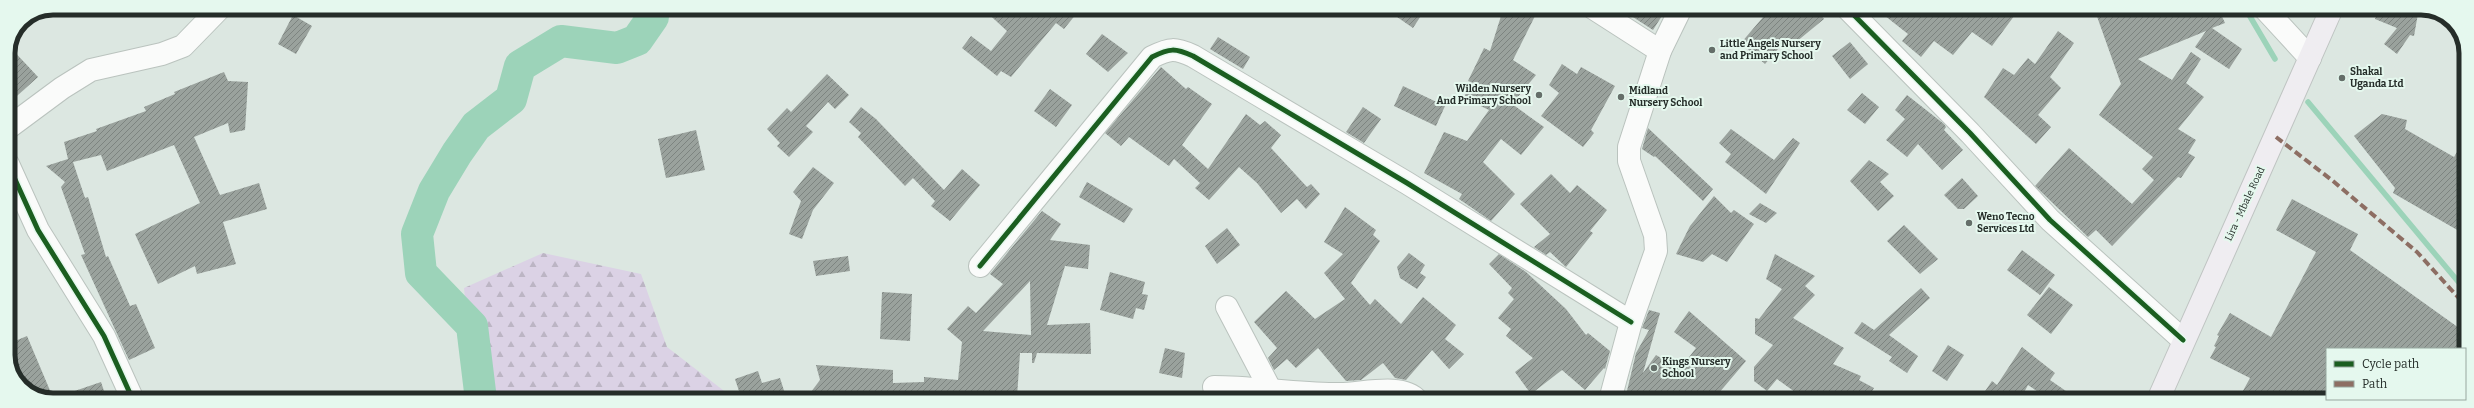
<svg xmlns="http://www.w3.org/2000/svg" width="2474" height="408" font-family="Bitter,serif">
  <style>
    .forest { fill: url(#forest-firs) }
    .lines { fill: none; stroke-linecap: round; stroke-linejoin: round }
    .stream { stroke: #9cd3b9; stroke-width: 5.5 }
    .river { stroke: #9cd3b9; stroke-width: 32 }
    .building { fill: url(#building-hatch); fill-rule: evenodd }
    .minor-casing { stroke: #bac3be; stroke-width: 24 }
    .major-casing { stroke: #bfc4c2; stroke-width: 24 }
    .minor { stroke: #fafbfa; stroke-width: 22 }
    .major { stroke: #efedf1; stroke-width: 22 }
    .quiet { stroke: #8d6e63; stroke-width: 4; stroke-dasharray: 8 4; stroke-linecap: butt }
    .cycleway-casing { stroke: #e5f8ee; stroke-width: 8 }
    .cycleway { stroke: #1b5e20; stroke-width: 5 }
    .poi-dot { fill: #656e69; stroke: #e5f8ee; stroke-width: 1.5 }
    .labels { text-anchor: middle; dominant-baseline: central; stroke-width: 4; stroke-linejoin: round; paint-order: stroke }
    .poi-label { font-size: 10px; font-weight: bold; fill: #252d29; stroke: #e5f8ee; text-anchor: start }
    .street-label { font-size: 10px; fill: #252d29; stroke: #e5f8ee }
    .rim { fill: none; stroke: #252d29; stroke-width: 5 }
  </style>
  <defs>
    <pattern id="forest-firs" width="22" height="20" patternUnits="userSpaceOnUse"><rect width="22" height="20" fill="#dbd2e5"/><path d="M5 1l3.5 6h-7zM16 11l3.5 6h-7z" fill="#bcb5c4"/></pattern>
    <pattern id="building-hatch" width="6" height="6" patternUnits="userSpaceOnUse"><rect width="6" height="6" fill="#9aa29d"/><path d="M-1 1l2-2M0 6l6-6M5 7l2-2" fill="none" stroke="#7d8480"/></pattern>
  </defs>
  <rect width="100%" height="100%" fill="#dce7e1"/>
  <polygon class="forest" points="543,253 641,274 667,347 732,397 733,400 475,400 464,288"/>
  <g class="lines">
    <g class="stream">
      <polyline points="2245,8 2275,59"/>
      <polyline points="2308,102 2466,291"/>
    </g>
    <polyline class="river" points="481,400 472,326 421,273 417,234 434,191 457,153 476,126 511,99 520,66 561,41 617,48 637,40 653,17 647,8"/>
  </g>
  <g class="building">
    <polygon points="982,8 1081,8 1064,29 1056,23 1011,77 1001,71 997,76 962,48 971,36 991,51 1007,31"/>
    <polygon points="1384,8 1426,8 1413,28"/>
    <polygon points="1507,8 1539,8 1513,60 1536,75 1512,104 1544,127 1521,155 1501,139 1483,162 1515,194 1491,221 1459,199 1462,194 1424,173 1444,132 1467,141 1489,110 1464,98 1471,82 1468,81 1484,48 1490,51 1501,16"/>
    <polygon points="1619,8 1667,8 1653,30"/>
    <polygon points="1773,8 1815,8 1824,19 1790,47 1785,41 1765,64 1741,43 1764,16"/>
    <polygon points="1875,8 2020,8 1992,46 1972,32 1953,55 1934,41 1921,57 1902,41 1908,34"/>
    <polygon points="2094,8 2218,8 2225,23 2212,28 2242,49 2229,69 2195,47 2206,31 2138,59 2172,80 2191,52 2201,59 2186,83 2204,97 2178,129 2196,140 2188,153 2195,157 2181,178 2178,177 2112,246 2096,230 2088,237 2035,186 2069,148 2132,204 2154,180 2142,169 2153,157 2099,115 2121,84"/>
    <polygon points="2379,8 2419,8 2414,36 2410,35 2397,54 2384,44 2397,28 2375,19"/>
    <polygon points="293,15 312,26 296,54 278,44"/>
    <polygon points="2058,31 2074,43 2050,77 2061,88 2038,115 2051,127 2036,144 1984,97 2003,68 2014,75 2028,58 2035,64"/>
    <polygon points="1102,34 1128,53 1108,72 1086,54"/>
    <polygon points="1218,37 1250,57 1243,69 1210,49"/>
    <polygon points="1850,42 1868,64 1850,79 1832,56"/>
    <polygon points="10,47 38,77 8,104 8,53"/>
    <polygon points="1562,64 1577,74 1581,67 1615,86 1591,130 1594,133 1583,147 1541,116 1559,93 1549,85"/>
    <polygon points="1161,67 1186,89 1188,87 1212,104 1182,145 1208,169 1246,114 1260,125 1265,121 1281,135 1271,148 1307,187 1311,184 1320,194 1306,209 1297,199 1281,213 1257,183 1239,167 1209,200 1195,188 1200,183 1174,159 1169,166 1129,137 1121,146 1105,133"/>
    <polygon points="224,72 228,81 248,82 245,130 230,133 228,123 194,137 220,195 259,183 267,209 223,222 236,264 197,274 195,266 158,284 135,234 200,203 174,145 107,171 101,155 73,162 85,198 88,197 106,257 108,256 130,306 136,304 155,348 129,360 81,255 85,254 61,187 65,182 46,166 68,159 64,142 97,131 96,129 146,111 144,107 175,94 174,92"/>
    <polygon points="827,74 849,95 835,109 828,102 806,126 813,132 789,157 777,146 780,143 767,129 787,108 791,112"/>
    <polygon points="1403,86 1445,106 1436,126 1394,106"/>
    <polygon points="1050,89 1072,105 1056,127 1034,111"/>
    <polygon points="1862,93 1879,107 1865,124 1847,110"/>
    <polygon points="1907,95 1944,124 1946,127 1944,130 1963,150 1942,170 1918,144 1907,157 1886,140 1905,119 1895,110"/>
    <polygon points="861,107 876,119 944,190 962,169 980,185 950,221 931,206 935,201 913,178 905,186 858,137 861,133 849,122"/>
    <polygon points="1363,107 1381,119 1364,143 1346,132"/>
    <polygon points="2382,114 2407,120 2405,129 2454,157 2466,137 2466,235 2393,193 2395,188 2354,136"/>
    <polygon points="1648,128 1713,189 1703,201 1655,156 1654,157 1642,149"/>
    <polygon points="1731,129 1774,160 1793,138 1800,143 1766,194 1725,162 1731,154 1719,143"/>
    <polygon points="696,130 705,170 666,178 658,139"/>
    <polygon points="1869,160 1889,174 1880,182 1894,196 1878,211 1850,181"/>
    <polygon points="813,167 834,183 813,210 802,239 789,234 801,201 793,192"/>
    <polygon points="1551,174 1570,193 1577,185 1607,210 1590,231 1593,233 1566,267 1550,252 1546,255 1534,247 1550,234 1520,204"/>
    <polygon points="1962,178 1978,196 1964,209 1958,209 1944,195"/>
    <polygon points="1087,182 1133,209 1124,223 1079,197"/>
    <polygon points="1714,196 1731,213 1734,210 1754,224 1727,262 1712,254 1703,262 1676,254 1690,226"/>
    <polygon points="2292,199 2358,234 2350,250 2466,333 2466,349 2327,349 2327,400 2238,400 2250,378 2210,358 2216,347 2214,346 2219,336 2217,335 2230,313 2271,337 2316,252 2276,230"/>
    <polygon points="1760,203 1777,213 1766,223 1749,214"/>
    <polygon points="1345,207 1376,230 1373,235 1380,241 1351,283 1370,305 1375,299 1401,324 1423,297 1456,325 1445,339 1464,354 1449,369 1432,350 1406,380 1395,378 1383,363 1361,380 1346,381 1318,348 1296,368 1287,359 1274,370 1268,358 1277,348 1254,322 1286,291 1315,319 1345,299 1324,273 1343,254 1324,242"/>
    <path d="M1042,211l19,13 -11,16 40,5 -2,24 -23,-3 -18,59 43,-2 1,31 -54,-1 -3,10h-2v-10h-12l-3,44h-9l-1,3h-202l15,-20 -4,-15 77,5v13l31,-1v-5l34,3 4,-38 -15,-13 21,-23 8,7 27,-29 -13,-10zM1030,281l1,54 -48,-4z"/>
    <polygon points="1904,225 1938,259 1920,274 1887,241"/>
    <polygon points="1227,228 1240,245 1217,264 1205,246"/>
    <polygon points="2022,250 2055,275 2040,295 2007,270"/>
    <polygon points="1409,253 1425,265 1420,273 1426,277 1417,289 1400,278 1397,267"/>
    <polygon points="1499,254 1526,272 1566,309 1586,335 1588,333 1610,351 1605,369 1604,368 1585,390 1562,370 1531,394 1515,372 1533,358 1506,336 1511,329 1498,318 1514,299 1508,293 1512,288 1489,264"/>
    <polygon points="1775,254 1815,276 1805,286 1815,295 1793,318 1844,348 1833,364 1861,376 1859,380 1874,388 1867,400 1806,400 1777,379 1767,391 1754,381 1754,367 1773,345 1755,334 1755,318 1759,319 1782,289 1766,279"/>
    <polygon points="848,256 850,271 816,276 813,261"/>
    <polygon points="1110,272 1145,282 1142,294 1148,295 1144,310 1136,308 1133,319 1100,310"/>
    <polygon points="2049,287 2073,305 2051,334 2027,315"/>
    <polygon points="1921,288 1930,298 1889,335 1918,356 1907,373 1889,361 1892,357 1854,333 1862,322 1874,330"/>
    <polygon points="882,292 912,294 910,341 880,339"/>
    <polygon points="1649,310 1660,313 1643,373 1656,355 1680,369 1696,348 1674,332 1689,311 1746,361 1713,400 1656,400 1649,394 1641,400 1623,400 1626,395 1636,353 1649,330 1642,328"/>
    <polygon points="27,336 54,400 47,400 21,387 8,361 8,344"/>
    <polygon points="1948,345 1964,355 1947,381 1932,371"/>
    <polygon points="2022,347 2055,373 2050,380 2079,400 2050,400 2028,385 2020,400 1979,400 1992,381 1997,385"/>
    <polygon points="1165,348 1185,353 1182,378 1159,373"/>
    <polygon points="758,371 762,383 780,378 787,400 742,400 735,379"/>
    <polygon points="101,382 107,400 57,400 57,397"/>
  </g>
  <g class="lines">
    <defs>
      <g id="minor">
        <polyline points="1593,8 1660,51"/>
        <polyline points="1847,8 1970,133 2050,220 2183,340"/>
        <polyline points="2264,8 2310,58"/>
        <polyline points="8,128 62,88 91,70 162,54 183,46 220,8"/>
        <polyline points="8,164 38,230 104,336 133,400"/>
        <path d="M980,266l172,-209c18,-9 23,-9 41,-1l214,127 224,139"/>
        <polyline points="1227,307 1270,389"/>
        <path d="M1214,387c42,0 85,8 126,7 22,0 62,-11 77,6"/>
        <polyline points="1610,400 1631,322 1656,251 1655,235 1629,161 1629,147 1660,51 1681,8"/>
      </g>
      <polyline id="major" points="2158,400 2332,8"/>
    </defs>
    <use href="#minor" class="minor-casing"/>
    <use href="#major" class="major-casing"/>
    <use href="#minor" class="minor"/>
    <use href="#major" class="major"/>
    <polyline class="quiet" points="2276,137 2333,181 2417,252 2466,306"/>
    <defs>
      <g id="cycleway">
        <polyline points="1847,8 1970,133 2050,220 2183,340"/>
        <polyline points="8,164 38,230 104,336 133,400"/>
        <path d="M980,266l172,-209c18,-9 23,-9 41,-1l214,127 224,139"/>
      </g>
    </defs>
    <use href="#cycleway" class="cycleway-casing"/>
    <use href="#cycleway" class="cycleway"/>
  </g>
  <g class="poi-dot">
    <circle cx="1712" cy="50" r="4"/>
    <circle cx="2342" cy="78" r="4"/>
    <circle cx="1539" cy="95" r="4"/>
    <circle cx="1621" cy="97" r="4"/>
    <circle cx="1969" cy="223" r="4"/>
    <circle cx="1654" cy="368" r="4"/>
  </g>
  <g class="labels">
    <g class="poi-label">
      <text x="1720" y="44">Little Angels Nursery<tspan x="1720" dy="12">and Primary School</tspan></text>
      <text x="2350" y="72">Shakal<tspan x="2350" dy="12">Uganda Ltd</tspan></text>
      <text x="1531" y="89" text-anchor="end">Wilden Nursery<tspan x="1531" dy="12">And Primary School</tspan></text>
      <text x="1629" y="91">Midland<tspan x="1629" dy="12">Nursery School</tspan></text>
      <text x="1977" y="217">Weno Tecno<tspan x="1977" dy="12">Services Ltd</tspan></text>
      <text x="1662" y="362">Kings Nursery<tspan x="1662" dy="12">School</tspan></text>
    </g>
    <g class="street-label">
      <text transform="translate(2245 204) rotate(-65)">Lira - Mbale Road</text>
    </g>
  </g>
  <path d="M0 0H2474V408H0ZM53 15H2421A38 38 0 0 1 2459 53V355A38 38 0 0 1 2421 393H53A38 38 0 0 1 15 355V53A38 38 0 0 1 53 15Z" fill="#e5f8ee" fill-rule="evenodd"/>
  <path class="rim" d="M53 15H2421A38 38 0 0 1 2459 53V355A38 38 0 0 1 2421 393H53A38 38 0 0 1 15 355V53A38 38 0 0 1 53 15Z"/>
  <rect x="2326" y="348" width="140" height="52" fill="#e5f8ee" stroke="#98a79f"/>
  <rect x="2334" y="361" width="20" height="6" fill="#1b5e20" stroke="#98a79f"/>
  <text x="2362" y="368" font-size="12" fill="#252d29">Cycle path</text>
  <rect x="2334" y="381" width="20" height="6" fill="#8d6e63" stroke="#98a79f"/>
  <text x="2362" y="388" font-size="12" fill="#252d29">Path</text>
</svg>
